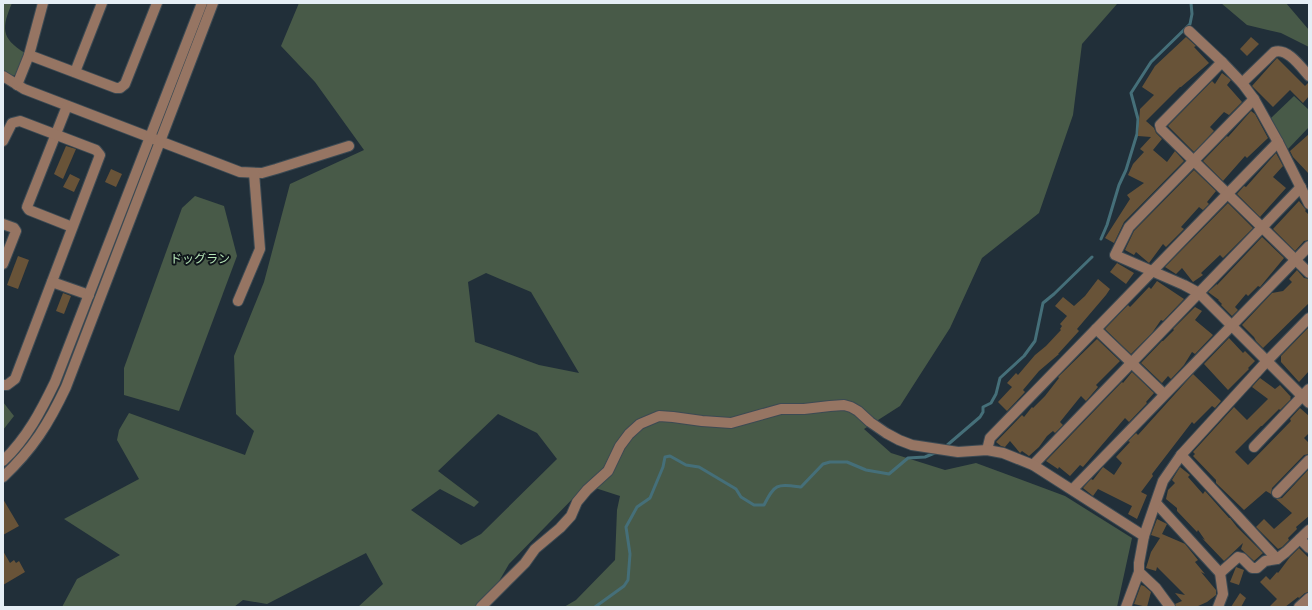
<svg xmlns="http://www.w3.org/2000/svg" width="1312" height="610" font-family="Ubuntu,'Noto Sans JP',sans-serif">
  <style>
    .green { fill: #485a48; fill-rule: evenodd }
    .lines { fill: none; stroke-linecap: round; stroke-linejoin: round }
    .stream { stroke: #456f79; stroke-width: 3 }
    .building { fill: #685338 }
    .minor-casing { stroke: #3c4a53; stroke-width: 12 }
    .minor { stroke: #967563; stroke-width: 10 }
    .labels { text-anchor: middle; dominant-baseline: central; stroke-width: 4; stroke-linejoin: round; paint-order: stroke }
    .park-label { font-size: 12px; fill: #b6e5b7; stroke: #10161b }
  </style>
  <rect width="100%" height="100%" fill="#212f39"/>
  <g class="green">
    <path d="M3,3h9c-10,24 -12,35 13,50l-8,20c-5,6 -10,2 -14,-2z"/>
    <path d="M299,3h818v1l-35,40 -9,71 -34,98 -57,45 -32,70 -50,78 -36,23 27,24 54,17 31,-7 89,33 67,42 -15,69h-553l12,-7 39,-40 2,-50 3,-14 -34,-11 -77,79 -25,43h-126l25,-23 -17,-31 -99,51 -24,-4 -9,7h-172l15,-28 43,-24 -56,-36 75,-40 -22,-39 2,-10 10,-17 116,42 9,-24 -18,-17 -2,-58 30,-74 26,-98 74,-34 -49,-68 -34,-36zM486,273l45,19 48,81 -40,-8 -64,-23 -7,-60zM498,414l39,19 20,26 -76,75 -20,11 -50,-35 29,-21 34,18 5,-5 -41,-31z"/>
    <polygon points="1221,3 1286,3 1309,30 1309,47 1281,33 1247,25"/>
    <polygon points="1294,96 1309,110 1309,127 1288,149 1271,118"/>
    <polygon points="195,196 224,206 237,256 179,411 124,395 124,368 182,208"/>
    <polygon points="3,402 14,416 3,430"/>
  </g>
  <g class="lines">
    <g class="stream">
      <polyline points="1101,239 1107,225 1119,185 1126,170 1137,134 1138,119 1131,93 1151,62 1190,24 1192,14 1191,3"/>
      <polyline points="945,447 980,417 983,412 983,407 991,403 996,394 1000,378 1024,356 1035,341 1043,303 1054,294 1092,257"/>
      <path d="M595,607l29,-21 4,-6 2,-26 -4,-27 11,-20 13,-9 13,-31 2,-10 5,-1 16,9 13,2 37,22 5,8 13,8h10c11,-22 13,-21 37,-18l22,-23 7,-2h17l19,8 23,4 19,-16 17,-1 12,-5"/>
    </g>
  </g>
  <g class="building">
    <polygon points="1186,37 1196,46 1194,47 1209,63 1181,87 1180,87 1146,121 1154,128 1156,133 1162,139 1153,150 1167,162 1175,151 1184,161 1124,222 1114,243 1105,238 1130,199 1127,195 1144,183 1128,175 1133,164 1144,152 1140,149 1151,137 1138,136 1140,109 1154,95 1142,87 1155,66"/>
    <polygon points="1251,37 1259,44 1247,56 1240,49"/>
    <polygon points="1277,58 1305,86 1309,82 1309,96 1303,103 1290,90 1273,107 1252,86"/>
    <polygon points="1222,73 1231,80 1227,85 1242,102 1229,115 1224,112 1210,127 1214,131 1194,152 1168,126 1212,81 1215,84"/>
    <polygon points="1251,111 1255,114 1268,138 1249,156 1247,158 1245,156 1223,181 1203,161 1227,136 1228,137"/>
    <polygon points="1309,134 1309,174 1293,157 1290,151"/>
    <polygon points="66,146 76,149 63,179 54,174"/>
    <polygon points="1276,153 1283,166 1273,177 1286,188 1260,217 1237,194 1244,186 1246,187"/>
    <polygon points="111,169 122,174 116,187 105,182"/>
    <polygon points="1194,170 1216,191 1207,202 1209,204 1203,210 1199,207 1181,227 1184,229 1166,247 1163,244 1149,263 1136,252 1134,255 1125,250 1134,231"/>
    <polygon points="70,174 80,179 74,192 63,187"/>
    <polygon points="1299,201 1306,210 1305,211 1309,215 1309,240 1304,241 1295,251 1273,229"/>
    <polygon points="1228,203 1253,228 1223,258 1220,255 1201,273 1203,275 1193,282 1182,268 1176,274 1165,267"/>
    <polygon points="1262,237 1284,258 1260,287 1258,286 1248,296 1246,294 1235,307 1238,310 1232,316 1221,305 1222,304 1218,300 1219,300 1208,292 1217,284 1217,285"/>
    <polygon points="18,256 29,260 18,289 7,285"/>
    <polygon points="1117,263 1134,273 1126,284 1110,272"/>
    <polygon points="1297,270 1304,278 1309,279 1309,303 1263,348 1256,341 1254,337 1242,325 1272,293 1283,291 1292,282 1289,279"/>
    <polygon points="1098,279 1110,289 1106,295 1077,329 1079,331 1058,354 1059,354 1039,371 1023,390 1025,392 1007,411 998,402 1012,387 1007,383 1016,373 1018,375 1035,355 1046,346 1061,330 1060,329 1062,326 1060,324 1067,316 1055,306 1063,297 1074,306 1085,296"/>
    <polygon points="1157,281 1184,299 1163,321 1161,320 1152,333 1131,354 1105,329 1128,305 1130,307 1133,304 1149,287 1151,289"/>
    <polygon points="63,293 71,296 64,314 56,311"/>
    <polygon points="1195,307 1202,311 1195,320 1213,335 1195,354 1192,352 1184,365 1171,379 1168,376 1162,383 1141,363 1162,341 1163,341 1174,330 1173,329"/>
    <polygon points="1309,327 1309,371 1299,382 1281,362 1281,356"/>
    <polygon points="1229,338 1243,353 1245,351 1255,361 1248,368 1249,369 1228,390 1204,364"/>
    <polygon points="1097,339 1120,361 1096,385 1098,387 1086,401 1081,396 1060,422 1063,425 1055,433 1053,431 1047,436 1039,447 1029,456 1022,451 1020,453 1010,441 1005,447 1001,446 996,442 1022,415 1024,417 1032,407 1033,408 1045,396 1059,378 1058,377"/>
    <polygon points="1132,372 1154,393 1146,402 1147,403 1129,422 1125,418 1083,467 1080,465 1070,476 1059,467 1058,469 1046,461 1122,382 1123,383"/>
    <polygon points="1193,374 1221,401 1215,408 1212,406 1194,424 1192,422 1152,474 1153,476 1141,492 1147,495 1137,519 1128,514 1132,506 1098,489 1093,496 1083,488 1091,479 1093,480 1103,467 1114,475 1122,463 1116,457 1130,442 1128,441 1136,433 1138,435"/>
    <polygon points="1260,378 1275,389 1280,385 1291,397 1290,398 1291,399 1280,410 1279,409 1262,426 1261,426 1235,452 1248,465 1291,421 1290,419 1300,408 1309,416 1309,433 1304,438 1309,443 1309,454 1304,455 1272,488 1271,494 1266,491 1244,510 1216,483 1216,480 1193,456 1195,454 1193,452 1234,407 1247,420 1268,399 1252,387"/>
    <polygon points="1180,467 1190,475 1188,477 1203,494 1205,491 1229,518 1230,518 1237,527 1263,553 1254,561 1241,549 1243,543 1224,561 1202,538 1205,540 1198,530 1197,532 1177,511 1177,508 1166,499 1168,490 1175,483 1172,480"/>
    <polygon points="1309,469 1309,516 1296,527 1297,529 1288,538 1289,540 1282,547 1278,549 1256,527 1264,519 1274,529 1292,513 1276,499 1282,498"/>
    <polygon points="3,499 19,526 3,535"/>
    <polygon points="1157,519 1167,524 1162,534 1183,543 1185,544 1198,560 1195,562 1205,574 1201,572 1216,590 1216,595 1207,602 1196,607 1176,607 1175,604 1182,601 1175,593 1185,595 1157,567 1156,571 1146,568 1151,552 1160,538 1151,535"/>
    <polygon points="1299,548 1309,558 1309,592 1305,593 1299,598 1298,597 1285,607 1269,607 1277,599 1260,582 1266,576 1270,580 1277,572 1278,573 1290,557"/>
    <polygon points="3,551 10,563 14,560 16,563 19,561 25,572 3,585"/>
    <polygon points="1236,567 1244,570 1239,585 1230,582"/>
    <polygon points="1141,585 1144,586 1151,592 1147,607 1134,604"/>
    <polygon points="1240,593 1246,598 1241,607 1231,607"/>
  </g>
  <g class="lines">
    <defs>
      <g id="minor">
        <polyline points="1189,31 1222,62 1242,83 1254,99 1278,142 1309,204"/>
        <polyline points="29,55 116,88 120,88 125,84 157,3"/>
        <polyline points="1222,62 1162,123 1160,125 1161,129 1309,273"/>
        <polyline points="75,72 102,3"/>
        <polyline points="3,76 24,89 240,172 262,173 276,169 349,146"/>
        <path d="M1242,83l32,-31c13,-5 27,15 35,24"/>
        <polyline points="17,85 29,55 43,3"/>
        <polyline points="1254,99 1129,227 1115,255 1184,285 1199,293 1309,403"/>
        <polyline points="67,106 27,207 29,210 72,227"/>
        <polyline points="3,141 12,123 20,121 96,150 100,155 15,379 7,385 3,385"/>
        <polyline points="3,224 14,228 16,231 3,264"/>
        <polyline points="52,282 89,295"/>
        <polyline points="238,301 260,249 254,173"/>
        <polyline points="1096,329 1164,394"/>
        <polyline points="1254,447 1309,389"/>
        <polyline points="987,450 990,438 1278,142"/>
        <polyline points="1181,455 1277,559"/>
        <path d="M3,461c24,-23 38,-50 52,-79l147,-379"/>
        <polyline points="1033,465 1301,187"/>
        <path d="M3,477c30,-28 46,-54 63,-90l147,-384"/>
        <polyline points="1073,489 1309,246"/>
        <polyline points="1277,493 1309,460"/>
        <polyline points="1156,503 1220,573 1223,594 1218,607"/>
        <polyline points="1144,536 1163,481 1181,455 1267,361 1309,318"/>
        <polyline points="1300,539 1309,548"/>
        <polyline points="1220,573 1238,557 1242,558 1252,568 1257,568 1265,561 1277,559 1286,552 1309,530"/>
        <polyline points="481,607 525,563 535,549 560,528 571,516 577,502 587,490 608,471 620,446 629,434 640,424 659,416 673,417 702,421 731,423 781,409 804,409 830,406 844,405 851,407 858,411 870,422 886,433 899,440 912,445 958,452 987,450 1003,453 1033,465 1144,536 1139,563 1139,572 1156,588 1170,607"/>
        <polyline points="1126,607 1139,572"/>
        <polyline points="1299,607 1309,598"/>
      </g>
    </defs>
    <use href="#minor" class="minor-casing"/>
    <use href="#minor" class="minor"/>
  </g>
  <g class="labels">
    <g class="park-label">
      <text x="200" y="258">ドッグラン</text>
    </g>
  </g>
  <rect width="1312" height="610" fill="none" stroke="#e5eef5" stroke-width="8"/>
</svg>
